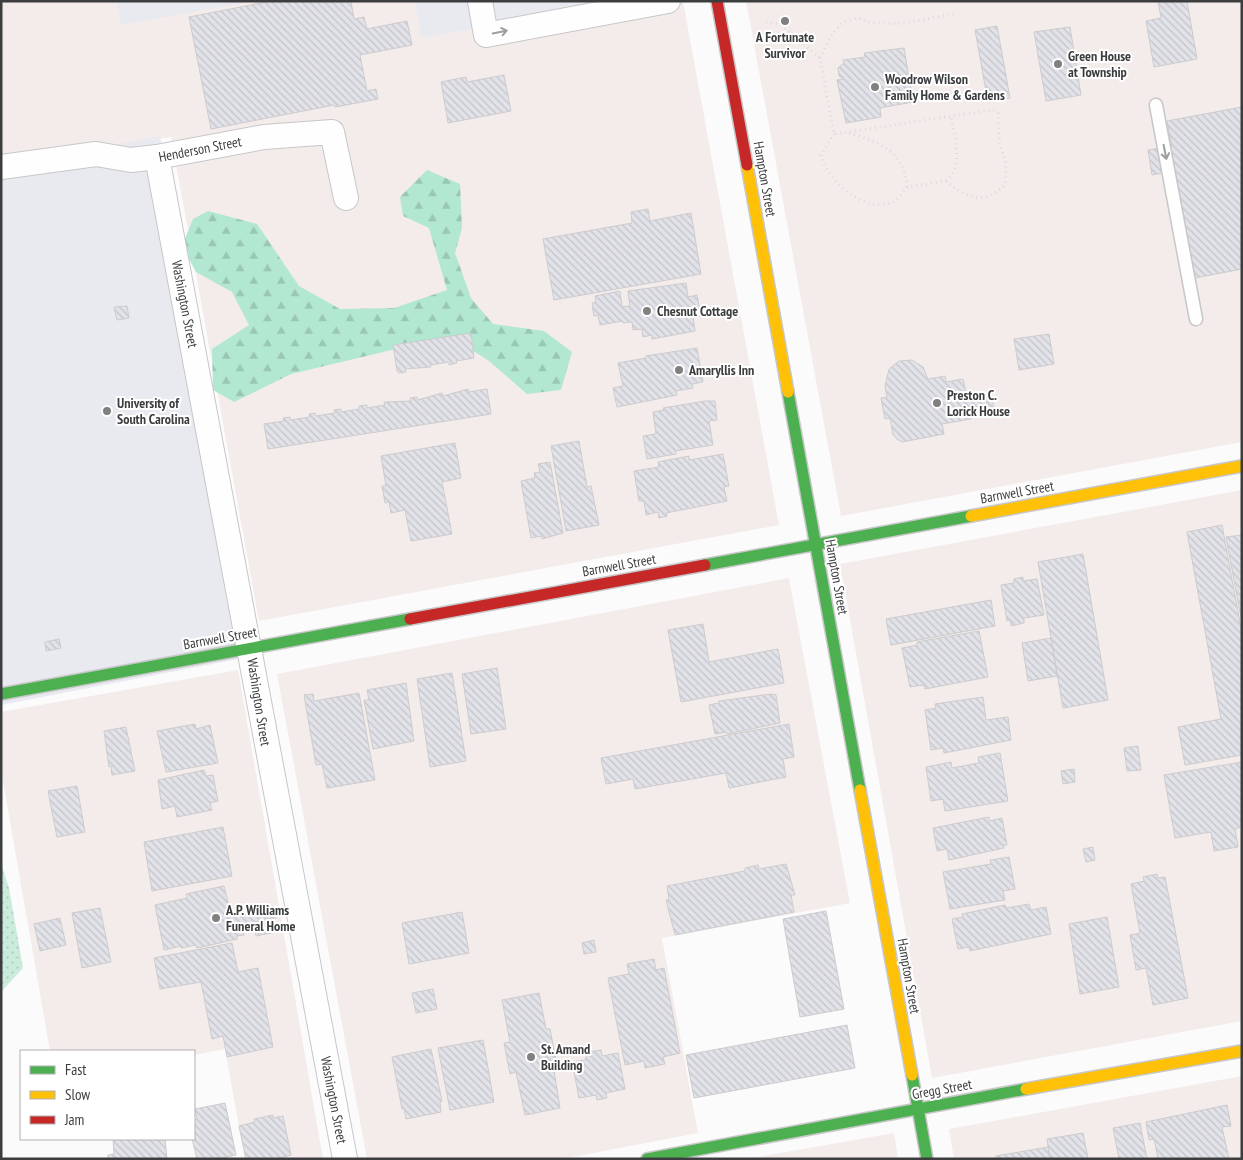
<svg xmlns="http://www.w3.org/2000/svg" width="1243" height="1160" font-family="'PT Sans Narrow',sans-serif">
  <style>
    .commercial { fill: #f4eceb }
    .built { fill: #e9eaf0 }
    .grass { fill: url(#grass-dots) }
    .forest { fill: url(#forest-firs) }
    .building { fill: url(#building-back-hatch); stroke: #cccccd }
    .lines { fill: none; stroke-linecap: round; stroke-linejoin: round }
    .lane-casing { stroke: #c7c7c8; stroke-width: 15 }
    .street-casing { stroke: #c7c7c8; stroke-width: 26 }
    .fast-casing { stroke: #c7c7c8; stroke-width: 14 }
    .slow-casing { stroke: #c7c7c8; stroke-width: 14 }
    .jam-casing { stroke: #c7c7c8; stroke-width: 14 }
    .path { stroke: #dbdbdc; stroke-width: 3; stroke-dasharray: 1 4; stroke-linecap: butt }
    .lane { stroke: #fefeff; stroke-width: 12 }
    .street { stroke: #fefeff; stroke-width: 24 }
    .fast { stroke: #4caf50; stroke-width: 11 }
    .slow { stroke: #ffc107; stroke-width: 11 }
    .jam { stroke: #c62828; stroke-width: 11 }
    .oneway { stroke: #9d9e9e }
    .poi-dot { fill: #7f8080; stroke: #fff; stroke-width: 2 }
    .labels { text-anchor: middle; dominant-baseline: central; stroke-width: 4; stroke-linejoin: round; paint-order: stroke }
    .poi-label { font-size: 14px; font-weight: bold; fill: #3c3d3e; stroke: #fff; text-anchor: start }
    .street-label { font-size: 14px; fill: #3c3d3e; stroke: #fff }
  </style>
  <defs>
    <pattern id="grass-dots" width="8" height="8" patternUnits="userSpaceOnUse" patternTransform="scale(1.25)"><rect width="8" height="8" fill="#cbebdc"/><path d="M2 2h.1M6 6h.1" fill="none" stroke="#afcabe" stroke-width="1.8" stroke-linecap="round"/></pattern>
    <pattern id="forest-firs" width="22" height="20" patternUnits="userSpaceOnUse" patternTransform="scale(1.25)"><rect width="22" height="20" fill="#b2e7d1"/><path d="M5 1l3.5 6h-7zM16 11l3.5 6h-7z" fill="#9ac7b4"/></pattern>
    <pattern id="building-back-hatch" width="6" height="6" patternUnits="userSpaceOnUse" patternTransform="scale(1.25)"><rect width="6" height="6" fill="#e2e2e9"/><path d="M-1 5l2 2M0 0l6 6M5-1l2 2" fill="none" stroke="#c3c3c9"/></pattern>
  </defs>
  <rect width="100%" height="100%" fill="#fbfbfc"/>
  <g class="commercial">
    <polygon points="1,1 683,1 779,525 259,621 171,137 1,168"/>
    <polygon points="746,1 1242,1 1242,442 841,516"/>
    <polygon points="1242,490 1242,1021 932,1078 840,564"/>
    <polygon points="789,578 850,903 662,938 698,1133 562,1159 367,1159 277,674"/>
    <polygon points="238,670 323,1159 245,1159 225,1049 194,1055 194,1051 50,1051 1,770 1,712"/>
    <polygon points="1242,1076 1242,1159 954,1159 949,1129"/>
    <polygon points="894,1133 898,1159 747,1159"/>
  </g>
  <g class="built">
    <polygon points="117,1 254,1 121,25"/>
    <polygon points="415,1 631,1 421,38"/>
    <polygon points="160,136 259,655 1,705 1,167"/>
  </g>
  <polygon class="grass" points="1,863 9,888 23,968 1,992"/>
  <polygon class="forest" points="427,170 460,184 462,228 455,253 471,298 493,324 544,331 572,352 561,390 527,394 489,361 450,336 291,374 234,402 213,390 212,349 249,325 232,292 196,272 182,246 193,219 208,211 257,224 299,286 340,309 394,308 447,290 429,228 403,216 400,197"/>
  <g class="building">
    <polygon points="271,1 351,1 354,19 364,17 367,29 407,21 412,45 360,55 367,91 376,89 378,99 335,107 334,105 211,129 189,17"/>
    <polygon points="1158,1 1187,1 1197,59 1154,67 1146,21 1161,18"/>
    <polygon points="997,26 1010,98 988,102 975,30"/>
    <polygon points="1070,27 1081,95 1046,101 1034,32"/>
    <polygon points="904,48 913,102 880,108 881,117 846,123 837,80 844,79 839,76 838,68 844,63 843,60 865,57 864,53"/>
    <polygon points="504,75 511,111 448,123 441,82 466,77 467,82"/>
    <polygon points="1242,107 1242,269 1195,278 1175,171 1152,175 1148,150 1172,146 1167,121"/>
    <polygon points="648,209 650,221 691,213 701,274 554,300 543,239 632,223 631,212"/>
    <polygon points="686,283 688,297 697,295 701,316 693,317 695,331 652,339 652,335 643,337 642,329 633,330 632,322 623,323 623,321 600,325 598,315 594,316 592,303 596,302 595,296 620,291 622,307 630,306 628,291"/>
    <polygon points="127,306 129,318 117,320 114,307"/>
    <polygon points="471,333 474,358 456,361 457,363 449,365 449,362 430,365 431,367 405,369 406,372 399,373 397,371 393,345"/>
    <polygon points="1049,334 1054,364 1019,370 1014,339"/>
    <polygon points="697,348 703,382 692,384 693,388 676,391 677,395 617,407 613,388 623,386 618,363 646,358 646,356"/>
    <polygon points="912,360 923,367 928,379 945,376 946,382 963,379 967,397 991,393 994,408 969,412 971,419 942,424 944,434 902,442 897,439 893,435 890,418 885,419 881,398 887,397 885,386 889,369 899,361"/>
    <polygon points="468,389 469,392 487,389 491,414 268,449 264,424 284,421 283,418 290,417 290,420 310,417 309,414 315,413 316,416 335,413 334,410 341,409 341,412 359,409 359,406 367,405 367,408 385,405 384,402 411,401 410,398 417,397 418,400 442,393 443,396"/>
    <polygon points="705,401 715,401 717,420 709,421 713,445 675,451 676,454 647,459 643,436 656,434 653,412 664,410 663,408"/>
    <polygon points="579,441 587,487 591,486 599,525 566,531 551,446"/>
    <polygon points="455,443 461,478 442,482 452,534 411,541 405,510 391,513 389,502 385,503 382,486 386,486 381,456"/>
    <polygon points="723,454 729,486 724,487 727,501 666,513 667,516 659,518 658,512 646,515 644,501 639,501 634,471 659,467 658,462 689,456 689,460"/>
    <polygon points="550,462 563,533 542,539 541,536 531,538 521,481 535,478 534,473 540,472 538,464"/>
    <polygon points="1222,525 1242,634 1242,755 1185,765 1178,727 1221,719 1187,532"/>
    <polygon points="1242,535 1242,623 1226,537"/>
    <polygon points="1083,554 1108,700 1063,708 1038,562"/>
    <polygon points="1023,577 1023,581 1037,579 1044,615 1024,618 1024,623 1011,626 1010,620 1007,621 1001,585 1014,583 1014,579"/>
    <polygon points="991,600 995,626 891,645 886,619"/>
    <polygon points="703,624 709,662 778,649 784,683 681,702 668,630"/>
    <polygon points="979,631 988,677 925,689 924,685 910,687 902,648 917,645 917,642"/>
    <polygon points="1051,638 1057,676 1028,681 1022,643"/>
    <polygon points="59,639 61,648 46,651 45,642"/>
    <polygon points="497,668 506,729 471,734 462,674"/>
    <polygon points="452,673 466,761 430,767 417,679"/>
    <polygon points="406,683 414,741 373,749 364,700 369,700 367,690"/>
    <polygon points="359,693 375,780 327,788 322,764 316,765 304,695 313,694 314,701"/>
    <polygon points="771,694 776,695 780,723 727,734 726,732 715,734 709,705 719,703 719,701"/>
    <polygon points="983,697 986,720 1008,717 1011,740 944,753 943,748 931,750 925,710 936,708 935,704"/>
    <polygon points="195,724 196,729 210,725 218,763 166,772 157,731"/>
    <polygon points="789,724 794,757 783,759 786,777 729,788 726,773 635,789 633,779 606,784 601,758"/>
    <polygon points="126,727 135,771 112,775 111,766 109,767 104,731"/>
    <polygon points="1138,746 1141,770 1127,771 1124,748"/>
    <polygon points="1000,753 1008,801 945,811 943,799 931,801 926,767 951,762 952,768 979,763 978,757"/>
    <polygon points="1242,762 1242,827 1235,829 1238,847 1214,851 1211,832 1175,838 1164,775"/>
    <polygon points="1074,769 1075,782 1063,784 1061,771"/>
    <polygon points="204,770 206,776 213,775 218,801 210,803 212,810 177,817 175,806 162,809 158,780"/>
    <polygon points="77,786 85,832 57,837 48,791"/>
    <polygon points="989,817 989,821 1002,818 1007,845 1003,845 1004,848 949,860 947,849 937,851 933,828"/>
    <polygon points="223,827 232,876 152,891 144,842"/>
    <polygon points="1093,847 1095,860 1086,862 1083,849"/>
    <polygon points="1009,857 1015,889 1003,891 1005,900 950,909 943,872 991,864 990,860"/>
    <polygon points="786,864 795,895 791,895 794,912 675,935 666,900 669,900 667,886 745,871 745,868 758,865 759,869"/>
    <polygon points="1157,874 1158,878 1165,877 1188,998 1153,1005 1146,968 1136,970 1130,935 1140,933 1131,884 1144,881 1143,877"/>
    <polygon points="224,886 231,914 238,912 238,916 274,908 276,918 242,925 244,935 237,936 237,939 197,948 196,945 181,948 181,946 164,950 155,905 187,898 186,894"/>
    <polygon points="1029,904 1031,910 1046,907 1051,934 970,951 969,947 958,949 952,919 963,917 962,914 1005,905 1006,908"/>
    <polygon points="100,908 111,962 82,968 72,913"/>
    <polygon points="826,911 844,1009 800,1017 783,919"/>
    <polygon points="462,912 469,953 409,964 402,923"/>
    <polygon points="1107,917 1119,987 1080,994 1069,924"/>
    <polygon points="60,918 66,945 40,951 34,924"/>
    <polygon points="273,918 276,932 256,936 254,922"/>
    <polygon points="594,940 596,952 584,954 582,943"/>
    <polygon points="232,943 238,972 258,968 273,1047 227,1057 223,1036 212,1039 201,982 160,989 154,958"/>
    <polygon points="654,959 656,970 664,968 680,1053 663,1057 665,1064 645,1068 644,1061 625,1065 608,978 629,974 627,964"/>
    <polygon points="433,989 437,1009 416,1013 412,993"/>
    <polygon points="539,993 546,1029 550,1029 558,1070 554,1071 560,1108 525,1115 516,1072 510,1074 504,1043 510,1042 502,1000"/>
    <polygon points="847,1025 855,1068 694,1098 686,1055"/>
    <polygon points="483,1040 494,1102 450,1110 438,1048"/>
    <polygon points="431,1049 442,1101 440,1102 441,1112 406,1119 404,1108 402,1109 392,1057"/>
    <polygon points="601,1050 602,1056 618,1053 625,1089 606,1093 607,1098 597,1100 596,1095 579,1098 572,1062 585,1060 588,1052"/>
    <polygon points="225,1103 236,1155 218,1159 197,1159 192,1139 194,1120 197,1119 195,1109"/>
    <polygon points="1227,1105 1231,1126 1222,1127 1229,1159 1158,1159 1154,1139 1149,1140 1146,1122"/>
    <polygon points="273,1115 273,1118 283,1116 291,1155 276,1159 246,1159 239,1126 255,1122 254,1119"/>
    <polygon points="1140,1123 1147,1159 1119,1159 1113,1128"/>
    <polygon points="1083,1133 1088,1159 1050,1159 1047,1139"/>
    <polygon points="113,1139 165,1139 167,1159 108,1159 108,1155 114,1154"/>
    <polygon points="1048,1147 1050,1159 996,1159 996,1156"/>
  </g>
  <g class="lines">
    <defs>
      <polyline id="lane" points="1156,105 1196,319"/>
      <g id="street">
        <polyline points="480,1 486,35 668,1"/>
        <path d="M157,157c64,334 123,668 188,1002"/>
        <polyline points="1,167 96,154 131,160 157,157 264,137 332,132 346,198"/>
      </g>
      <g id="fast">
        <polyline points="788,392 860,790"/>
        <polyline points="705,565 971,516"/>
        <polyline points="1,694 410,619"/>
        <polyline points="912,1075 927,1159"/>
        <polyline points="647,1159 1026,1089"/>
      </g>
      <g id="slow">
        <polyline points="747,165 788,392"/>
        <polyline points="971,516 1242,466"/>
        <polyline points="860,790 912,1075"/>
        <polyline points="1026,1089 1242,1051"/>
      </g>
      <g id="jam">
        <polyline points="717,1 747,165"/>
        <polyline points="410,619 705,565"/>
      </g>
    </defs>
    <use href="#lane" class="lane-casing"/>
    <use href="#street" class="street-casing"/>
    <use href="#fast" class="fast-casing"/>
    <use href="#slow" class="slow-casing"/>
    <use href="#jam" class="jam-casing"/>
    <g class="path">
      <path d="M766,22l15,3 39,33 14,76 138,-21 21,-3 5,3 1,29 7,21 -1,22c-21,21 -39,13 -59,-4l-39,6c-5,7 -10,15 -20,17 -26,6 -61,-25 -66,-49l13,-21"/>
      <polyline points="820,58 831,36 843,22 858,18 869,22 898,24 954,14"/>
      <path d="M849,133c30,9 56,18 58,54"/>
      <path d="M946,181c19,-17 8,-42 5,-65"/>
    </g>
    <use href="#lane" class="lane"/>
    <use href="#street" class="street"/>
    <use href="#fast" class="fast"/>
    <use href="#slow" class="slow"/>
    <use href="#jam" class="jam"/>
  </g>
  <defs><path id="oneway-shaft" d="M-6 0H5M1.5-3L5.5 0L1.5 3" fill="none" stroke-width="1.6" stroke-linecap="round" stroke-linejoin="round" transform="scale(1.25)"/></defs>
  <g class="oneway">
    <use href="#oneway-shaft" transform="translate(500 32) rotate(-11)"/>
    <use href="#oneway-shaft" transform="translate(1165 152) rotate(79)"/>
  </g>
  <g class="poi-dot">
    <circle cx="785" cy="21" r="5"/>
    <circle cx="1058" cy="64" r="5"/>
    <circle cx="875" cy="87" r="5"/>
    <circle cx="647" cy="311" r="5"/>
    <circle cx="679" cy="370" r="5"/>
    <circle cx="937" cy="403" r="5"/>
    <circle cx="107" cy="411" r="5"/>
    <circle cx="216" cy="918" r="5"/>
    <circle cx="531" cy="1057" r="5"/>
  </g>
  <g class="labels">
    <g class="poi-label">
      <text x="785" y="37" text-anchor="middle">A Fortunate<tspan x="785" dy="16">Survivor</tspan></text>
      <text x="1068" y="56">Green House<tspan x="1068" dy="16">at Township</tspan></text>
      <text x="885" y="79">Woodrow Wilson<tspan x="885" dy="16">Family Home &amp; Gardens</tspan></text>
      <text x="657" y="311">Chesnut Cottage</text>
      <text x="689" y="370">Amaryllis Inn</text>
      <text x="947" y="395">Preston C.<tspan x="947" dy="16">Lorick House</tspan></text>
      <text x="117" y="403">University of<tspan x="117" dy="16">South Carolina</tspan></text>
      <text x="226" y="910">A.P. Williams<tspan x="226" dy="16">Funeral Home</tspan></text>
      <text x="541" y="1049">St. Amand<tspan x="541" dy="16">Building</tspan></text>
    </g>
    <g class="street-label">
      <text transform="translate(200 149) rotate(-11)">Henderson Street</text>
      <text transform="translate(765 179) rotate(80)">Hampton Street</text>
      <text transform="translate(185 304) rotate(79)">Washington Street</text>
      <text transform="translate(1017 492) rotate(-10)">Barnwell Street</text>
      <text transform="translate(619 565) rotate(-10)">Barnwell Street</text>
      <text transform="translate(837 577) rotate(80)">Hampton Street</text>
      <text transform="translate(220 638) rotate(-10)">Barnwell Street</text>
      <text transform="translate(259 702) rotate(81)">Washington Street</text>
      <text transform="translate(909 976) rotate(80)">Hampton Street</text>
      <text transform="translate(942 1089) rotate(-10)">Gregg Street</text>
      <text transform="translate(334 1100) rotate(79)">Washington Street</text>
    </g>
  </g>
  <rect width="1243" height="1160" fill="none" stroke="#3c3d3e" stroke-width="5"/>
  <rect x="20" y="1050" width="175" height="90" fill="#ffffff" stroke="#b1b1b2"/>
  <rect x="30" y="1066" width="25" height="8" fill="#4caf50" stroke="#b1b1b2"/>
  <text x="65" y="1075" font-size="15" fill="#3c3d3e">Fast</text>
  <rect x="30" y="1091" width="25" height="8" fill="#ffc107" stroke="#b1b1b2"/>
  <text x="65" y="1100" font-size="15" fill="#3c3d3e">Slow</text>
  <rect x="30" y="1116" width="25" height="8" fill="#c62828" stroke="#b1b1b2"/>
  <text x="65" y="1125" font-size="15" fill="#3c3d3e">Jam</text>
</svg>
